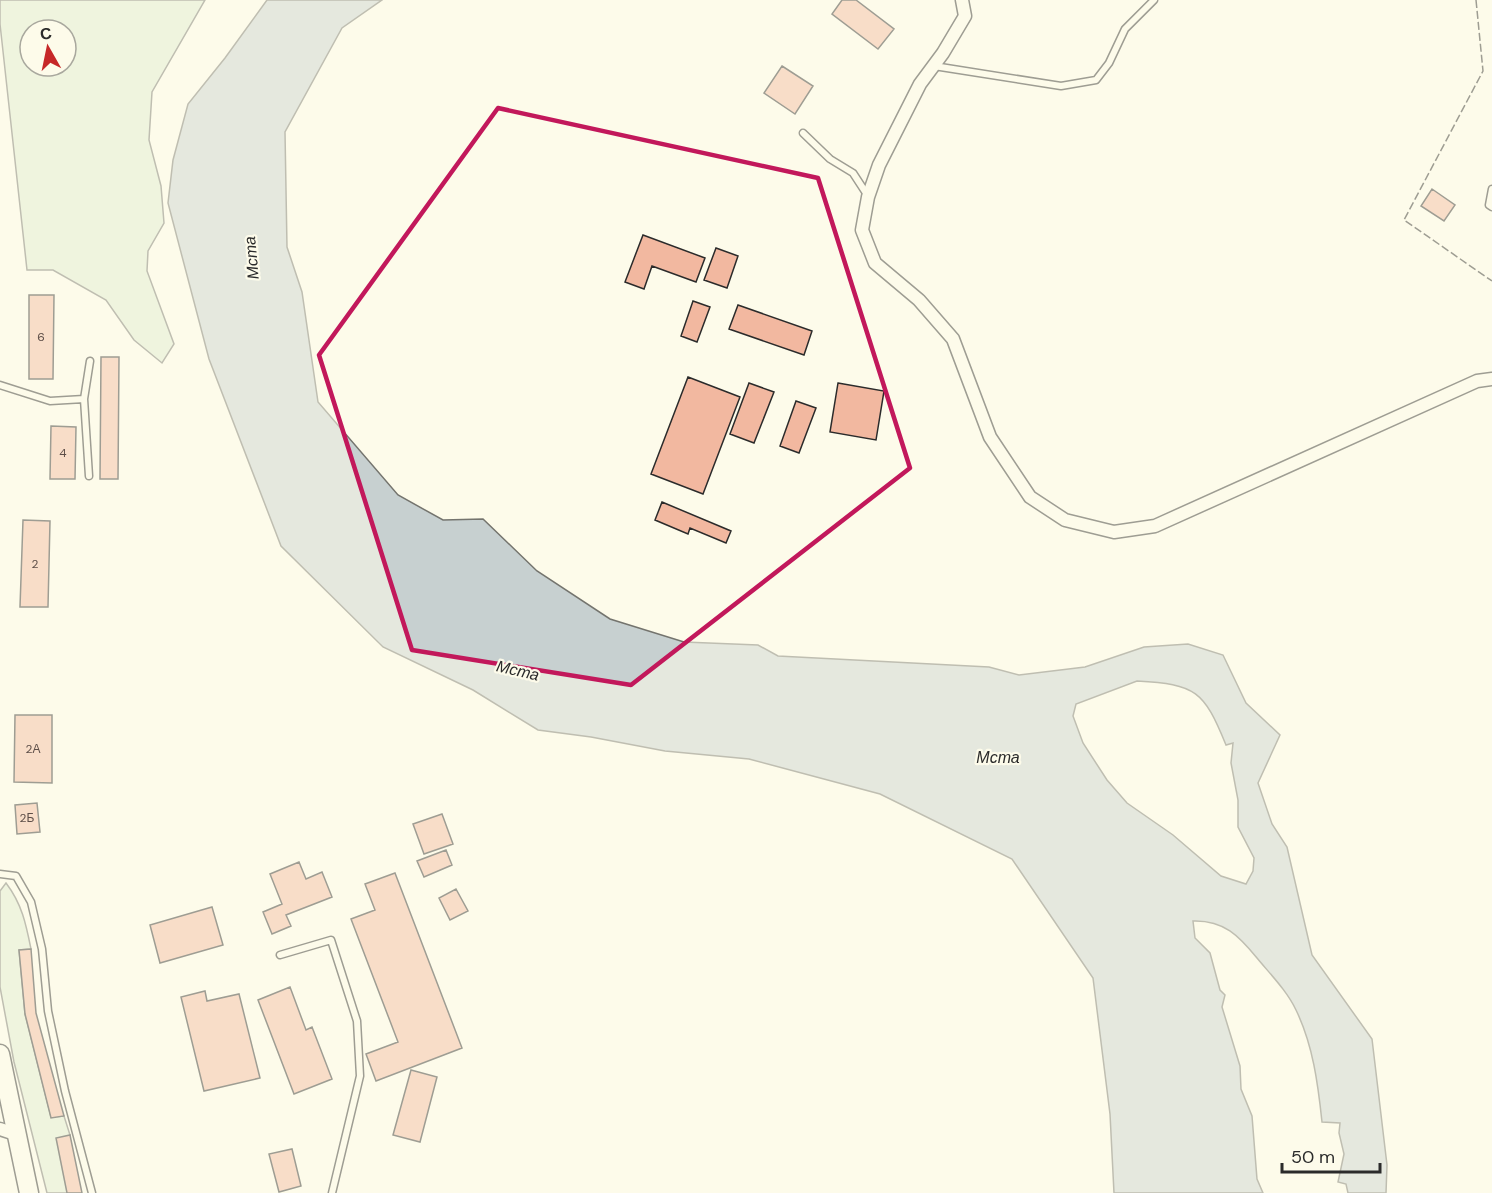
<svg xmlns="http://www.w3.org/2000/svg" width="1492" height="1193" font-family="'DM Sans',sans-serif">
	<rect width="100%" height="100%" fill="#fdfbea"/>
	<!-- green -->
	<path fill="#deebd1" stroke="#74746e" stroke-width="1.5" fill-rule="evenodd" d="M0 0H205L152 92 149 140 161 186 164 223 148 251 147 271 174 344 162 363 134 340 106 300 53 270H27L0 24ZM30 30H66V66H30Z
		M6 883C22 904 26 924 31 949L19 950 25 1014 51 1117 64 1116 70 1135 67 1193H47L14 1062 0 987V891Z"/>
	<!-- water -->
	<path fill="#c7d0d0" stroke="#74746e" stroke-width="1.5" fill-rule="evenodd" d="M267 0H382L342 28 285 132 287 247 302 292 318 402 398 495 443 520 483 519 537 571 610 619 684 642 758 645 778 656 989 667 1019 675 1085 667 1144 647 1188 644 1223 655 1246 703 1280 735 1258 783 1272 824 1287 847 1312 955 1372 1039 1387 1165 1386 1193H1348L1346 1184 1338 1182 1344 1154 1339 1133 1340 1123 1322 1122C1318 1084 1313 1045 1296 1010 1287 991 1271 975 1257 958 1239 936 1224 920 1193 921L1195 938 1210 953 1220 990 1225 995 1222 1007 1240 1066 1241 1089 1252 1116 1257 1179 1263 1193H1114L1110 1114 1093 978 1012 859 880 794 749 759 665 751 591 737 538 730 473 690 383 647 281 546 209 359 168 203 173 160 188 104 225 58ZM1137 681C1196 684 1204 691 1226 745L1233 743 1231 763 1238 800V827L1254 858 1253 871 1246 884 1221 876 1173 835 1127 803 1107 780 1083 743 1073 716 1076 704Z"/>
	<!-- building -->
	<path fill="#f2b8a0" stroke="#2b2b2b" stroke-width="1.5" d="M842 0H856L894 29 878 49 832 14Z
		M782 66 813 86 795 114 764 93Z
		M1432 189 1455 205 1444 221 1421 206Z
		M643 235 705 258 696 282 652 266 644 289 625 282Z
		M716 248 738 256 727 288 704 280Z
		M29 295H54L53 379H29Z
		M693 301 710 307 697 342 681 336Z
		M738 305 812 331 804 355 729 329Z
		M101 357H119L118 479H100Z
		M688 377 740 397 703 494 651 474Z
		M749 383 774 392 754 443 730 434Z
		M838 383 884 391 876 440 830 432Z
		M796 401 816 408 799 453 780 446Z
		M51 426 76 427 75 479H50Z
		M662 502 731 531 726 543 690 528 688 534 655 520Z
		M23 520 50 521 48 607H20Z
		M15 715H52V783L14 782Z
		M37 803 40 832 17 834 15 805Z
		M442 814 453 844 424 854 413 824Z
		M446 850 452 865 424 877 417 861Z
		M299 862 306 879 322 872 332 897 286 915 291 926 272 934 263 912 282 904 270 874Z
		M395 873 462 1048 376 1081 366 1054 398 1042 351 919 375 910 365 884Z
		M456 889 468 911 450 920 439 898Z
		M212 907 223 945 160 963 150 925Z
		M31 949 36 1013 64 1116 51 1118 25 1014 19 950Z
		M290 987 306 1030 312 1027 332 1079 294 1094 258 1000Z
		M205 991 207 1001 239 994 260 1078 204 1091 181 997Z
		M411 1070 437 1077 420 1142 393 1135Z
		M70 1135 82 1193H67L56 1138Z
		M292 1149 301 1186 279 1192 269 1154Z"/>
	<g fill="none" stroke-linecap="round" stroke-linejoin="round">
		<!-- service casing -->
		<g stroke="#2b2b2b" stroke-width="9">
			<path id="service" d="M934 66 1061 86 1096 80 1109 63 1125 29 1154 0
				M803 133 830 159 853 173 868 196
				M1492 189 1489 205 1492 207
				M0 385 50 401 84 399 90 361
				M84 399 89 476
				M0 874 16 876 31 902 42 949 48 1011 65 1091 92 1193
				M280 955 331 940 357 1021 360 1076 332 1193"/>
		</g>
		<!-- minor casing -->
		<g stroke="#2b2b2b" stroke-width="15">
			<path id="minor" d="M962 0 965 16 943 53 920 84 879 165 868 197 862 230 875 263 919 300 953 339 990 437 1030 497 1065 520 1114 532 1155 526 1477 381 1492 379
				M0 1129 15 1134"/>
		</g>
		<!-- primary casing -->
		<g stroke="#2b2b2b" stroke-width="21">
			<path id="primary" d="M0 1054 29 1193"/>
		</g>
		<!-- service -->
		<use href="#service" stroke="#fdfbea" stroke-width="6"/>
		<!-- minor -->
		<use href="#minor" stroke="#fdfbea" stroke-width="12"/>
		<!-- primary -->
		<use href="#primary" stroke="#fdfbea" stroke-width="18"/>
		<!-- fence -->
		<path stroke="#2b2b2b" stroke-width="1.5" stroke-dasharray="8 3" stroke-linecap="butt" d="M1476 0 1483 71 1404 220 1492 281"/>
	</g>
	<!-- marked area -->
	<path d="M0 0H1492V1193H0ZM498 108 818 178 910 468 631 685 412 650 319 355Z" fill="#fdfbea" fill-opacity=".55" fill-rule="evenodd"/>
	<path fill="none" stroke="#c2185b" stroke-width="4.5" stroke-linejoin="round" d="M498 108 818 178 910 468 631 685 412 650 319 355Z"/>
	<g text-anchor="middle" stroke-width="4.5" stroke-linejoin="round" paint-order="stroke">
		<!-- number labels -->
		<g font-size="12" fill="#5d4e48">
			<text x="41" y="341">6</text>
			<text x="63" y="457">4</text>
			<text x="35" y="568">2</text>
			<text x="33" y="753">2А</text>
			<text x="27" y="822">2Б</text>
		</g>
		<!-- water labels -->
		<g font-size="16" font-style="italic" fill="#2b2b2b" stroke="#fdfbea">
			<text transform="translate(251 258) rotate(-95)" y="6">Мста</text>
			<text transform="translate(518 670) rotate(13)" y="6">Мста</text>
			<text x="998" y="763">Мста</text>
		</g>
	</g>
	<!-- north arrow -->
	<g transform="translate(48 48) rotate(351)"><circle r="28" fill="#fdfbea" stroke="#a9a89e" stroke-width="1.5"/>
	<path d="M0-4.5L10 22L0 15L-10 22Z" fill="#c62828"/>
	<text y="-9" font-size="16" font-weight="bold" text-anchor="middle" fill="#2b2b2b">С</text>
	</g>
	<!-- scale -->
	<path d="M1282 1163v9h98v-9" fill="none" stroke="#2b2b2b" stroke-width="3"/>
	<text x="1291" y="1163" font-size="18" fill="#2b2b2b" stroke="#fdfbea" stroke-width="4.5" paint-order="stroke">50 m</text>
</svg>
